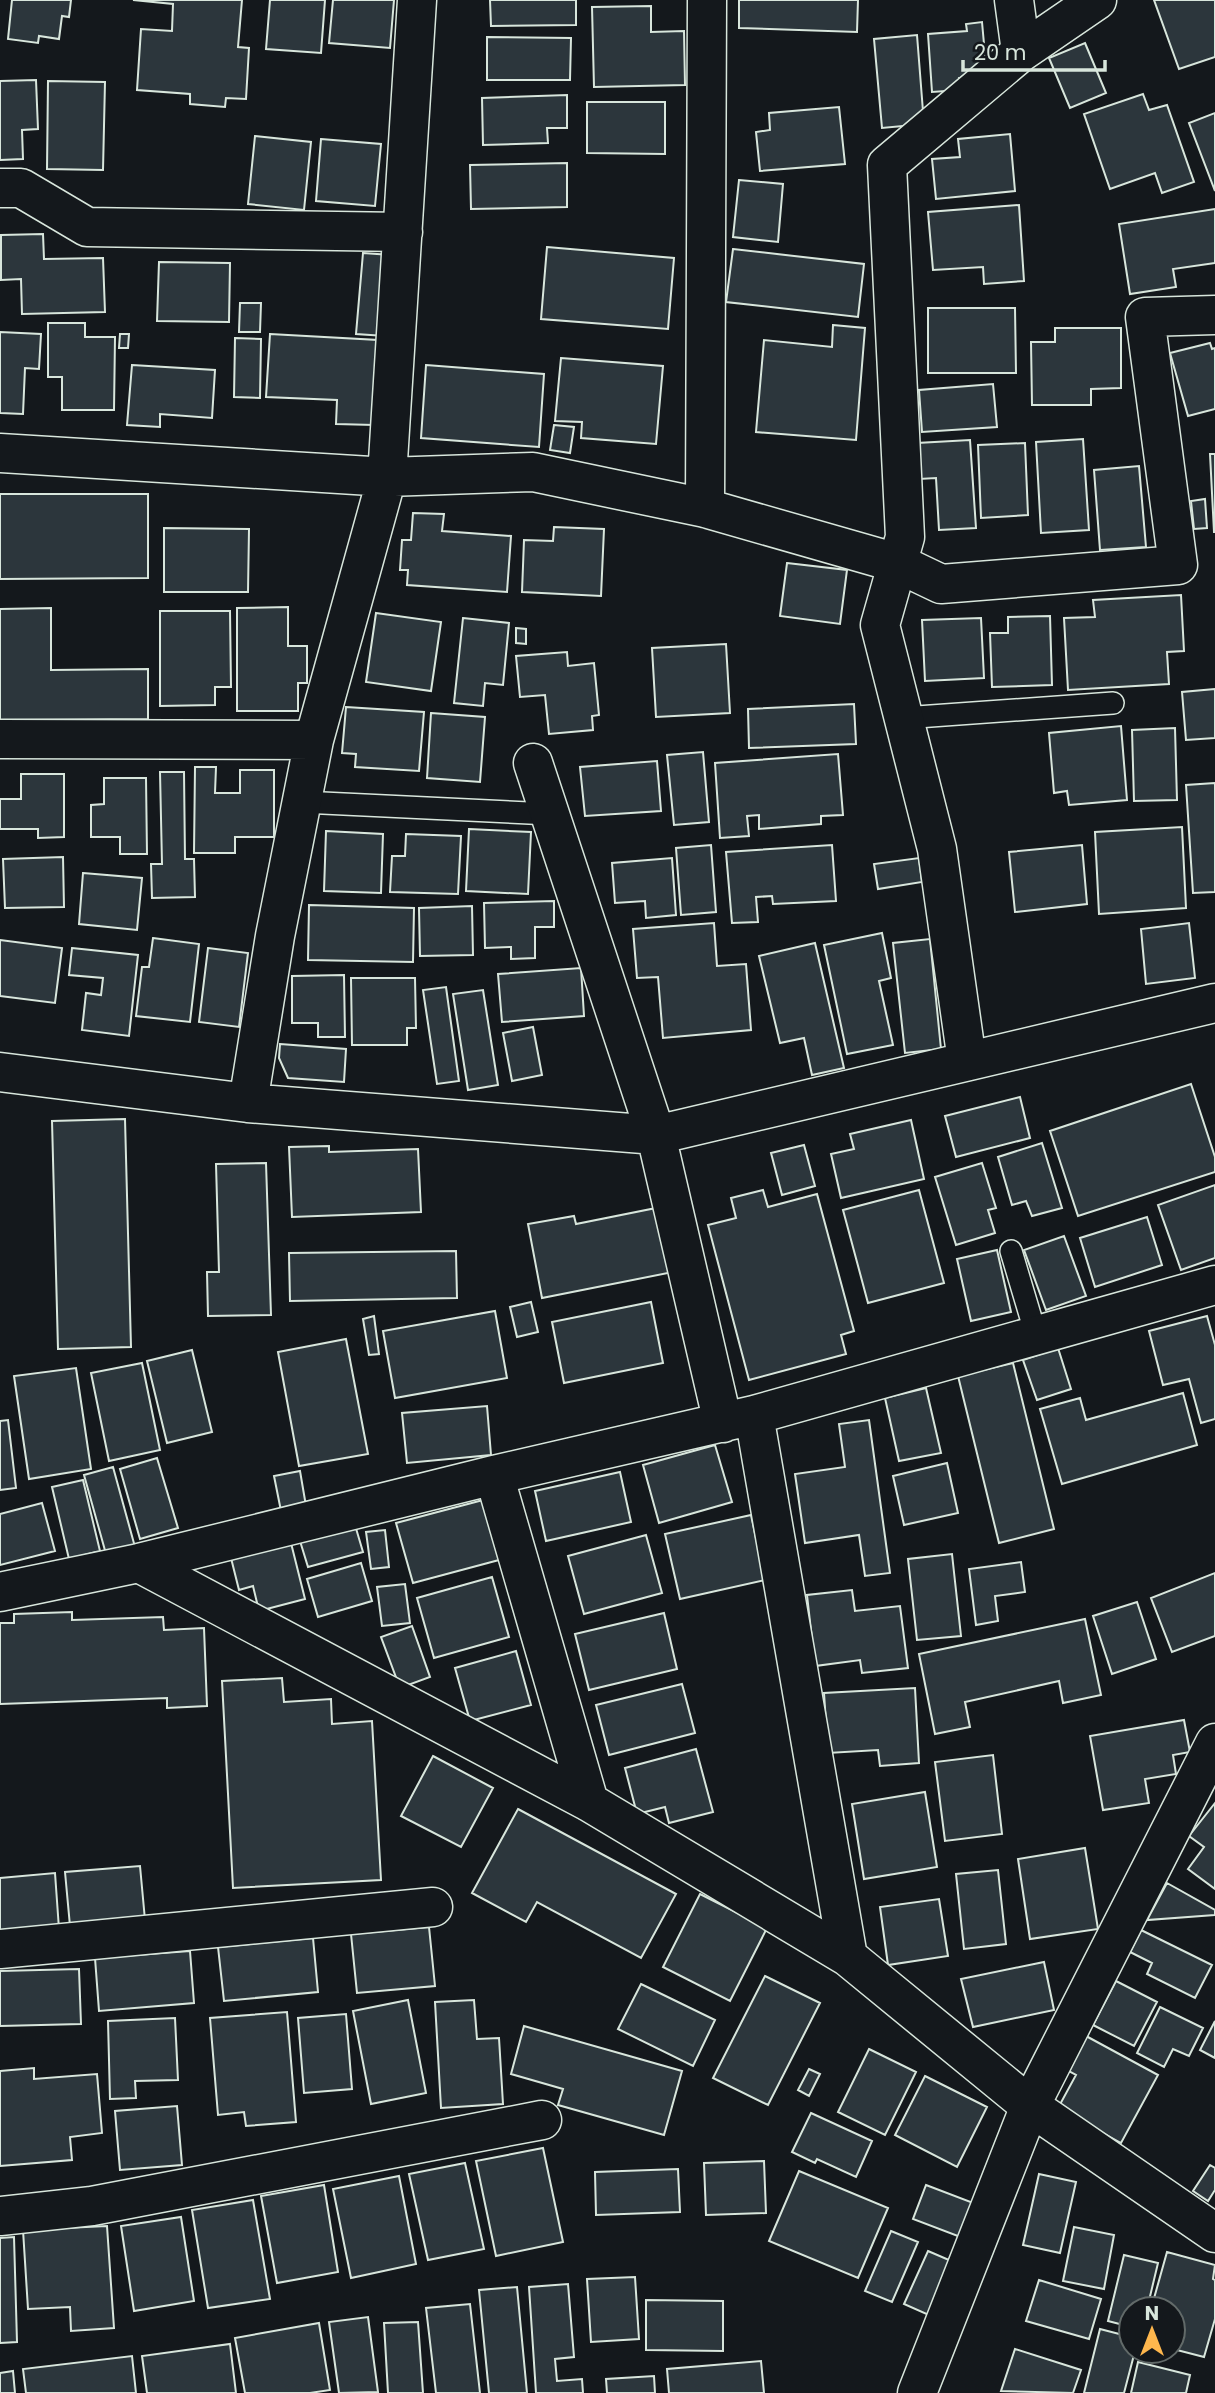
<svg xmlns="http://www.w3.org/2000/svg" width="1215" height="2393" font-family="Poppins,sans-serif">
	<rect width="100%" height="100%" fill="#14181c"/>
	<!-- building -->
	<path fill="#2c363c" stroke="#d8e6dc" stroke-width="2" d="M12 0H71L69 17 62 16 59 39 39 36 38 43 8 39Z
		M133 0H242L238 47 249 48 246 99 226 98 225 107 190 104V94L137 90 141 29 172 31 173 4Z
		M270 0H325L321 53 266 49Z
		M333 0H394L390 48 329 43Z
		M490 0H576V25L491 26Z
		M739 0H858L857 32 739 28Z
		M1154 0H1215V57L1179 69Z
		M651 6V32L684 31 685 85 594 87 592 7Z
		M982 22 986 66 973 76 959 78 960 90 932 92 928 34 967 31 966 24Z
		M917 35 924 124 882 128 874 39Z
		M487 37 571 38 570 80H487Z
		M1085 43 1106 93 1070 108 1049 58Z
		M36 80 38 129 22 130 23 159 0 160V81Z
		M48 81 105 82 103 170 47 169Z
		M1143 94 1149 110 1167 105 1194 182 1162 193 1155 173 1110 189 1084 114Z
		M567 95V128H547L548 143 483 145 482 98Z
		M587 102H665V154L587 153Z
		M839 107 845 164 760 171 756 132 770 130 769 113Z
		M1215 113V191L1189 123Z
		M1010 134 1015 191 936 199 932 159 960 157 958 139Z
		M255 136 311 142 304 210 248 204Z
		M321 139 381 144 375 206 316 201Z
		M567 163V207L471 209 470 165Z
		M739 180 783 184 778 242 733 237Z
		M1019 205 1024 281 984 284 983 267 933 270 928 212Z
		M1215 209V263L1173 269 1176 287 1130 294 1119 224Z
		M43 234 44 259 103 258 105 312 22 314 21 279 1 280V235Z
		M547 247 674 258 668 329 541 319Z
		M733 249 864 264 858 317 726 302Z
		M363 253 391 255 385 336 356 334Z
		M159 262 230 263 229 322 157 321Z
		M240 303H261L260 332H239Z
		M928 308H1015L1016 373H928Z
		M48 323H85V337H115L114 410H62V377H48Z
		M833 325 865 328 856 440 756 432 764 340 832 347Z
		M1055 328H1121V388L1091 389V405H1032L1031 342H1055Z
		M0 332 41 334 39 369 25 368 23 414 0 413Z
		M120 334H129L128 348H119Z
		M270 334 378 340 374 425 336 424 337 400 266 397Z
		M235 338 261 339 260 398 234 397Z
		M1210 343 1212 349 1215 348V409L1188 416 1170 353Z
		M561 358 663 366 656 444 581 438 582 422 555 421Z
		M132 365 215 370 212 418 160 414V427L127 425Z
		M426 365 544 374 539 447 421 438Z
		M993 384 997 427 922 432 919 390Z
		M554 425 574 427 570 453 550 450Z
		M1083 439 1089 530 1041 533 1036 442Z
		M970 440 976 528 939 530 936 478 919 479 917 443Z
		M1025 443 1028 515 981 518 978 445Z
		M1210 454H1215V532H1214Z
		M1139 466 1146 547 1100 550 1094 470Z
		M0 494H148V578L0 579Z
		M1205 499 1207 528 1194 529 1191 501Z
		M413 513 444 514 442 531 511 536 507 592 407 585 408 570H400L402 540H411Z
		M554 527 604 529 601 596 522 592 524 540 553 541Z
		M164 528 249 529 248 592H164Z
		M787 563 847 570 840 624 780 616Z
		M1181 595 1184 651 1167 652 1169 684 1068 690 1064 618 1095 617 1093 600Z
		M288 607V646H307V683H298V711H237V608Z
		M51 608V670L148 669V719L0 720V609Z
		M160 611H230L231 687H215V705L160 706Z
		M376 613 441 622 431 691 366 682Z
		M1050 616 1052 685 992 687 990 633H1008V617Z
		M463 618 509 623 503 685 485 683 483 706 454 703Z
		M981 618 984 678 925 681 922 620Z
		M516 628 526 629V644L516 643Z
		M726 644 730 713 656 717 652 648Z
		M567 652 568 666 594 663 599 715 592 716 593 730 549 734 545 695 520 697 516 656Z
		M1215 689V738L1186 740 1182 692Z
		M854 704 856 744 749 748 748 709Z
		M346 707 424 712 419 771 355 767 356 754 342 753Z
		M431 713 485 717 480 782 427 778Z
		M1121 726 1127 800 1069 805 1067 791 1054 793 1049 733Z
		M1175 728 1177 800 1134 801 1132 730Z
		M703 752 709 822 674 825 667 755Z
		M838 754 843 815 821 816V824L759 829V815L747 816 749 836 720 838 715 763Z
		M657 761 661 811 585 816 580 767Z
		M195 767H216L215 793H240V770H274V837H235V853H194Z
		M160 772H184L185 859H194L195 897 152 898 151 864H162Z
		M21 774H64V837L38 838V829H0V799H21Z
		M104 778H146L147 854H120V837H91V805L104 804Z
		M1215 783V892L1193 893 1186 785Z
		M1182 827 1186 908 1099 914 1095 832Z
		M469 829 531 832 528 894 466 891Z
		M326 831 383 834 381 893 324 891Z
		M406 834 461 836 458 894 390 892 392 856H405Z
		M711 845 716 912 681 915 676 848Z
		M832 845 836 901 773 904 772 896 756 897 758 922 732 923 726 852Z
		M1082 845 1087 904 1015 912 1009 852Z
		M63 857 64 907 5 908 3 859Z
		M672 858 676 915 646 918 645 901 615 903 612 863Z
		M919 858 922 882 878 889 874 864Z
		M83 873 142 878 137 930 79 924Z
		M554 901V927H535V958L511 959V947L485 948 484 903Z
		M309 905 414 908 413 962 308 960Z
		M472 906 473 955 420 956 419 908Z
		M714 923 717 966 746 964 751 1030 663 1038 658 977 637 978 633 929Z
		M1189 923 1195 978 1146 984 1141 929Z
		M882 933 891 978 879 981 893 1045 847 1054 824 945Z
		M153 938 199 944 190 1022 136 1016 142 967H149Z
		M930 939 941 1049 905 1053 893 943Z
		M0 940 62 948 55 1003 0 996Z
		M815 943 844 1068 812 1075 804 1038 780 1043 759 956Z
		M72 948 138 955 129 1036 82 1030 86 993 101 995 103 978 69 975Z
		M208 948 248 953 239 1027 199 1022Z
		M581 968 584 1016 502 1022 498 974Z
		M344 975 345 1037H318V1023H292V976Z
		M351 978H415L416 1028H407V1045H352Z
		M446 987 459 1081 437 1084 423 990Z
		M483 990 498 1085 468 1090 453 994Z
		M533 1027 542 1075 512 1081 503 1033Z
		M280 1044 346 1049 344 1082 288 1078 279 1058Z
		M1191 1084 1215 1157V1172L1078 1216 1050 1131Z
		M1020 1097 1030 1138 956 1157 945 1116Z
		M125 1119 131 1347 58 1349 52 1121Z
		M911 1120 924 1179 841 1198 831 1154 854 1149 850 1134Z
		M1042 1143 1062 1208 1032 1216 1026 1201 1012 1205 998 1157Z
		M804 1145 815 1186 782 1195 771 1153Z
		M329 1146V1152L418 1149 421 1212 292 1217 289 1147Z
		M266 1163 271 1315 208 1316 207 1272H219L216 1164Z
		M982 1163 996 1208 988 1210 995 1233 956 1245 935 1177Z
		M1215 1185V1258L1181 1270 1158 1205Z
		M763 1190 768 1207 817 1194 854 1331 841 1335 846 1354 749 1380 708 1225 736 1218 731 1198Z
		M919 1190 944 1283 868 1303 843 1210Z
		M661 1207 673 1272 542 1298 528 1224 574 1216 576 1224Z
		M1147 1217 1162 1265 1095 1287 1080 1238Z
		M1064 1236 1086 1296 1046 1310 1024 1250Z
		M997 1250 1011 1312 971 1321 957 1259Z
		M456 1251 457 1298 290 1301 289 1253Z
		M531 1302 538 1332 517 1337 510 1307Z
		M651 1302 663 1363 564 1383 552 1322Z
		M495 1311 507 1378 395 1398 383 1331Z
		M374 1316 379 1354 369 1355 363 1319Z
		M1207 1316 1215 1345V1419L1201 1423 1189 1379 1163 1385 1149 1331Z
		M346 1339 368 1454 299 1466 278 1352Z
		M1058 1348 1071 1389 1037 1400 1023 1360Z
		M192 1350 212 1432 167 1443 147 1361Z
		M142 1363 160 1450 109 1461 91 1373Z
		M1013 1363 1054 1529 999 1543 958 1376Z
		M76 1368 91 1469 29 1479 14 1376Z
		M926 1388 941 1453 899 1461 885 1398Z
		M1183 1393 1197 1445 1062 1484 1040 1409 1080 1398 1086 1420Z
		M487 1406 491 1455 407 1463 402 1413Z
		M8 1420 16 1488 0 1490V1421Z
		M869 1420 890 1573 865 1576 859 1535 805 1543 795 1474 845 1467 839 1424Z
		M715 1445 732 1502 659 1523 643 1465Z
		M157 1458 178 1528 140 1539 120 1469Z
		M947 1463 958 1513 904 1525 893 1476Z
		M113 1467 135 1547 106 1554 84 1475Z
		M300 1471 306 1506 281 1511 274 1476Z
		M620 1472 631 1522 546 1541 535 1491Z
		M83 1480 100 1551 69 1559 52 1487Z
		M483 1500 499 1560 413 1583 396 1523Z
		M42 1503 55 1551 0 1565V1514Z
		M751 1515 765 1580 680 1599 665 1534Z
		M355 1525 363 1552 308 1567 300 1541Z
		M385 1530 389 1567 371 1569 366 1532Z
		M646 1535 662 1593 584 1614 568 1556Z
		M291 1543 305 1599 259 1611 253 1586 239 1590 231 1558Z
		M952 1554 961 1636 917 1640 908 1559Z
		M1021 1562 1025 1592 995 1596 998 1621 976 1625 969 1569Z
		M361 1563 372 1601 318 1617 307 1579Z
		M1215 1573V1636L1172 1652 1151 1598Z
		M492 1577 509 1637 434 1658 417 1598Z
		M405 1584 410 1623 382 1626 377 1587Z
		M852 1590 855 1611 900 1606 908 1668 862 1673 860 1660 815 1666 807 1595Z
		M1137 1602 1156 1659 1112 1674 1093 1616Z
		M72 1612V1620L163 1617 164 1630 204 1628 207 1706 167 1708V1698L0 1704V1623H14V1614Z
		M664 1613 677 1669 589 1690 575 1634Z
		M1085 1619 1101 1695 1063 1703 1059 1681 965 1702 970 1727 935 1734 919 1654Z
		M412 1626 430 1677 400 1688 381 1637Z
		M516 1651 531 1705 470 1721 455 1668Z
		M282 1678 284 1702 331 1699 332 1724 372 1721 381 1880 233 1888 222 1681Z
		M682 1684 695 1733 609 1755 596 1705Z
		M915 1688 919 1763 880 1766 878 1750 828 1753 824 1693Z
		M1184 1720 1190 1752 1173 1755 1176 1774 1145 1779 1149 1803 1103 1810 1090 1736Z
		M696 1749 713 1812 669 1823 665 1807 637 1814 625 1768Z
		M993 1755 1002 1834 945 1841 935 1762Z
		M433 1756 493 1788 461 1847 401 1816Z
		M925 1792 937 1867 864 1879 852 1804Z
		M1215 1803V1889L1188 1869 1204 1847 1189 1836Z
		M518 1809 676 1894 641 1958 537 1902 526 1922 472 1893Z
		M1085 1848 1098 1929 1030 1939 1018 1859Z
		M140 1866 145 1920 70 1926 65 1872Z
		M998 1870 1006 1944 964 1949 956 1874Z
		M55 1873 59 1929 0 1933V1878Z
		M1167 1883 1215 1910V1915L1147 1920Z
		M700 1894 767 1928 730 2001 663 1967Z
		M939 1899 948 1956 888 1965 880 1907Z
		M429 1927 435 1986 357 1993 351 1934Z
		M1141 1930 1212 1965 1195 1998 1147 1974 1152 1963 1130 1952Z
		M313 1938 318 1992 224 2001 218 1947Z
		M190 1951 194 2003 99 2011 95 1958Z
		M1044 1962 1054 2010 973 2027 961 1979Z
		M79 1969 81 2024 0 2026V1971Z
		M765 1976 820 2003 768 2105 713 2078Z
		M1116 1981 1157 2002 1134 2046 1093 2025Z
		M641 1984 715 2020 693 2066 618 2029Z
		M408 2000 426 2093 371 2104 353 2011Z
		M474 2000 477 2039 499 2038 503 2104 441 2108 435 2002Z
		M1160 2007 1203 2028 1189 2056 1173 2049 1164 2067 1137 2053Z
		M287 2012 296 2122 246 2126 244 2112 218 2115 210 2018Z
		M346 2014 352 2089 304 2093 298 2018Z
		M175 2018 178 2080 135 2081 136 2098 110 2099 108 2021Z
		M1215 2021V2058L1200 2050Z
		M524 2026 682 2071 664 2135 558 2105 563 2089 511 2074Z
		M1086 2036 1158 2075 1121 2143 1058 2108 1076 2075 1067 2070Z
		M869 2049 916 2072 885 2135 838 2112Z
		M34 2068V2079L97 2074 102 2133 70 2137 72 2160 0 2166V2071Z
		M809 2069 820 2074 809 2096 798 2090Z
		M925 2076 987 2107 957 2167 895 2135Z
		M177 2106 182 2165 120 2170 115 2111Z
		M811 2113 872 2141 856 2177 817 2159 815 2163 792 2152Z
		M543 2148 563 2242 496 2256 476 2161Z
		M764 2161 766 2213 706 2215 704 2163Z
		M465 2163 484 2249 428 2260 409 2174Z
		M1210 2165 1215 2168V2190L1208 2201 1193 2191Z
		M678 2169 680 2212 596 2215 595 2172Z
		M799 2171 888 2208 858 2278 769 2241Z
		M1039 2174 1076 2182 1060 2253 1023 2245Z
		M399 2176 416 2264 351 2278 333 2189Z
		M324 2185 338 2272 277 2283 261 2196Z
		M926 2185 976 2204 963 2238 913 2219Z
		M253 2200 270 2299 208 2308 192 2210Z
		M181 2217 194 2301 134 2311 121 2226Z
		M107 2226 114 2328 71 2331 70 2307 28 2309 23 2230Z
		M1074 2227 1114 2235 1104 2289 1063 2281Z
		M891 2231 918 2242 892 2302 865 2291Z
		M14 2237 17 2342 0 2343V2238Z
		M928 2251 956 2263 931 2316 904 2304Z
		M1167 2252 1215 2265 1213 2279 1215 2280V2319L1204 2357 1173 2349V2309H1151Z
		M1124 2255 1158 2263 1147 2309H1131V2327L1108 2321Z
		M635 2277 639 2339 591 2342 587 2279Z
		M1039 2280 1101 2299 1089 2339 1026 2321Z
		M568 2284 574 2357 555 2359 557 2381 582 2379 583 2393H536L529 2287Z
		M517 2287 527 2393H489L479 2290Z
		M646 2300 723 2301V2351L646 2350Z
		M470 2304 480 2393H436L426 2308Z
		M368 2317 378 2392 339 2393 329 2322Z
		M418 2322 423 2393H388L384 2323Z
		M319 2323 330 2390 310 2393H245L235 2338Z
		M1100 2329 1131 2337V2351H1135L1124 2393H1084Z
		M230 2344 236 2393H147L142 2356Z
		M1015 2349 1081 2370 1073 2393 1001 2391Z
		M132 2356 136 2393H26L23 2369Z
		M761 2361 764 2393H669L667 2369Z
		M1138 2362 1190 2375 1186 2393H1131Z
		M13 2371 15 2393H0V2373Z
		M654 2376 655 2393H607L606 2379Z"/>
	<g fill="none" stroke-linecap="round" stroke-linejoin="round">
		<!-- lane casing -->
		<g stroke="#d8e6dc" stroke-width="24">
			<path id="lane" d="M903 718 1113 703
				M302 802 550 814
				M1011 1251 1036 1335"/>
		</g>
		<!-- street casing -->
		<g stroke="#d8e6dc" stroke-width="41">
			<path id="street" d="M1014 0 1021 52
				M0 188H21L87 227 403 232
				M0 453 387 477 533 472 705 508 897 563 941 584 1178 565 1145 317 1215 315
				M705 508 707 0
				M0 739 314 740
				M533 763 656 1135 723 1423
				M967 1061 937 849 880 625 905 537 887 165 1021 52 1097 0
				M0 1072 248 1103 656 1135 1215 1003
				M248 1103 275 936 314 740 387 477 417 0
				M754 1415 848 1957
				M494 1475 589 1802
				M139 1563 589 1802 848 1957 1030 2106 1215 2233
				M0 1592 139 1563 494 1475 754 1415 1215 1285
				M0 1949 433 1907
				M0 2216 92 2206 542 2120
				M917 2393 1030 2106 1215 1743"/>
		</g>
		<!-- lane -->
		<use href="#lane" stroke="#14181c" stroke-width="21"/>
		<!-- street -->
		<use href="#street" stroke="#14181c" stroke-width="38"/>
	</g>
	<!-- north arrow -->
	<g transform="translate(1152 2330)"><circle r="33" fill="#14181c" stroke="#626a69" stroke-width="2"/>
	<path d="M0-5L12 26L0 18L-12 26Z" fill="#ffb74d"/>
	<text y="-10" font-size="19" font-weight="bold" text-anchor="middle" fill="#d8e6dc">N</text>
	</g>
	<!-- scale -->
	<path d="M963 60v10h142v-10" fill="none" stroke="#d8e6dc" stroke-width="3.5"/>
	<text x="974" y="60" font-size="21" fill="#d8e6dc" stroke="#14181c" stroke-width="5" paint-order="stroke">20 m</text>
</svg>
